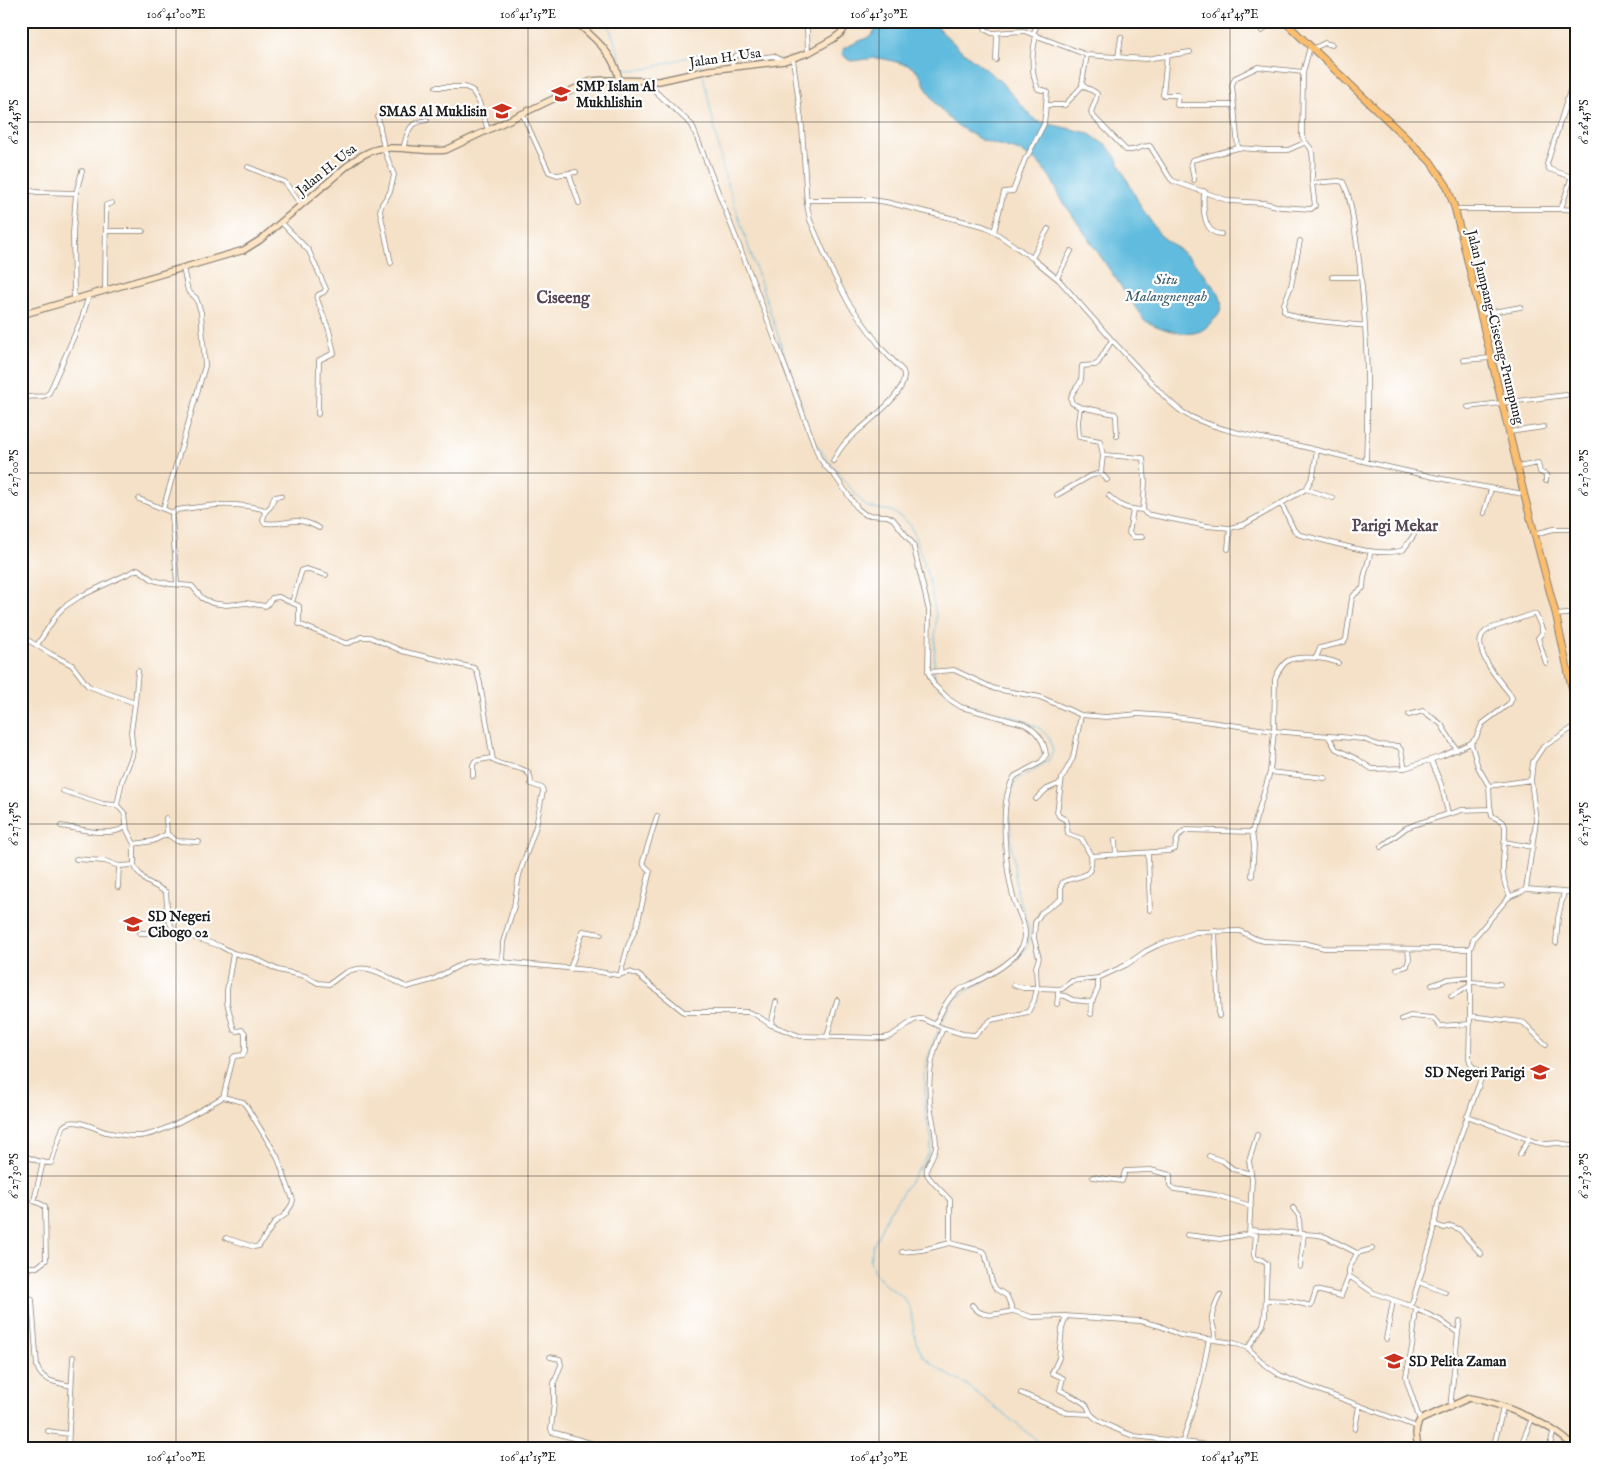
<svg xmlns="http://www.w3.org/2000/svg" width="1598" height="1470" font-family="'IM FELL English',serif">
	<rect width="100%" height="100%" fill="#fff"/>
	<filter id="ink" filterUnits="userSpaceOnUse"><feTurbulence type="fractalNoise" baseFrequency=".02" numOctaves="2"/><feDisplacementMap in="SourceGraphic" scale="10" xChannelSelector="R" yChannelSelector="G"/><feConvolveMatrix kernelMatrix="1 2 1 2 8 2 1 2 1" color-interpolation-filters="sRGB"/></filter>
	<filter id="wash" filterUnits="userSpaceOnUse"><feTurbulence type="fractalNoise" baseFrequency=".0096" numOctaves="4" result="noise"/><feDisplacementMap in="SourceGraphic" scale="20" xChannelSelector="R" yChannelSelector="G"/><feGaussianBlur stdDeviation="1.12" result="paint"/><feColorMatrix in="noise" values="0 0 0 0 0 0 0 0 0 0 0 0 0 0 0 0 0 1.4 0 .05"/><feComposite in="paint" operator="in"/></filter>
	<g filter="url(#wash)">
		<rect width="100%" height="100%" fill="#f5e1c8"/>
		<!-- water -->
		<path fill="#60bbde" stroke="#3e6c7d" d="M881 21H932L939 29 961 50 999 80 1036 121 1088 133 1108 147 1115 156 1141 207 1160 235 1191 259 1218 292C1223 302 1223 310 1216 318 1212 321 1208 326 1204 329 1189 340 1158 328 1144 320L1062 200 1050 177 1038 162 1032 158 1017 150 981 140 952 122 937 105 928 91 920 75 915 69 908 65 885 59 875 58 851 61 847 59 842 53 844 48 871 36Z"/>
		<g fill="none" stroke-linecap="round" stroke-linejoin="round">
			<!-- stream -->
			<path stroke="#60bbde" stroke-width="1" d="M607 21 625 70 647 69 697 54 702 70
				M703 74 724 173 802 407
				M816 444 852 490 867 507 892 511 911 525 928 576 936 615 934 669 935 679 940 687 958 701 982 709 1024 720 1041 729 1050 739 1053 751 1048 761 1022 777 1015 783 1010 794 1008 810 1017 892 1029 927 1030 938 1026 950 1012 965 962 994 953 1000 940 1025
				M939 1029 928 1057 925 1069V1112L932 1140 929 1153 888 1214 873 1246 870 1260 874 1272 885 1285 902 1296 910 1307 916 1342 923 1356 943 1372 967 1385 1048 1449"/>
		</g>
	</g>
	<g filter="url(#ink)">
		<g fill="none" stroke-linecap="round" stroke-linejoin="round">
			<!-- street casing -->
			<g stroke="#887e72" stroke-width="5.5">
				<path id="street" d="M805 21 807 29 808 53
					M982 21 986 30 992 33 1024 31 1087 55 1146 59 1190 52
					M1262 31 1272 21
					M1033 34 1039 21
					M1036 35C1032 54 1030 71 1038 89L1047 91 1046 105
					M1310 47 1303 72 1302 136C1304 142 1308 144 1311 149 1315 159 1311 173 1312 183L1339 181 1343 182C1351 196 1353 221 1356 238 1367 312 1369 387 1366 462
					M1312 49 1325 43 1332 45
					M1087 55 1082 84C1085 89 1093 89 1097 94L1096 99 1091 112 1092 115 1126 150C1135 152 1141 145 1150 146L1170 178 1173 181 1229 201 1264 203 1281 207 1311 209 1315 206 1312 183
					M1167 55 1163 95H1178L1177 105H1234
					M1118 57 1121 37
					M793 59 802 127 807 205 810 220 832 271 848 302 882 349 903 371C912 393 859 427 846 442 841 447 837 454 833 461
					M996 60 997 33
					M732 68 733 58 737 55 755 58 774 56 783 61
					M1577 68 1547 164 1549 169 1577 179
					M649 81 656 92 692 125 756 289 819 457 825 466 835 476 858 509 866 515 887 516 893 519 913 544 929 611 928 672 934 685 950 700 961 707 1024 724C1036 730 1045 741 1046 755L1041 762 1015 776C997 800 1006 872 1014 900 1018 912 1026 924 1025 936 1024 957 990 975 973 983 967 986 961 988 956 992 946 999 941 1014 935 1024
					M436 87H465L472 90 479 102 488 130
					M1566 100 1577 104
					M522 113 549 172 557 175 576 172
					M378 117 384 149 394 175 390 192 382 204 380 211 391 263
					M1238 148 1232 85 1235 78 1258 67 1303 72
					M403 149C408 132 407 123 427 120
					M248 167 285 182 301 205
					M569 174 579 203
					M1194 180 1191 163 1192 160 1238 148 1268 150H1288L1304 143
					M21 189 37 192 76 193
					M1204 191C1203 206 1202 233 1221 234
					M807 200H872L886 202 983 226 990 229 1032 258 1059 280 1112 340 1163 395C1171 403 1179 411 1189 416 1222 432 1264 438 1300 446 1374 464 1449 482 1524 494
					M1455 209H1561L1577 160
					M1561 209 1577 210
					M281 222 309 251 326 289 324 292 318 295 317 299 329 330 334 353 319 360 318 414
					M106 231H143
					M994 232 1004 192 1013 191 1025 159 1028 155 1044 124 1046 105H1065L1082 86
					M1300 241 1291 286 1284 304V311C1296 322 1347 323 1365 326
					M1032 258 1048 229
					M1332 277H1361
					M1057 278 1071 251
					M105 290 106 208V205L112 203
					M74 300 73 233 76 193 82 171
					M1481 314 1521 307
					M1112 340 1098 363 1095 365 1082 366C1081 370 1082 376 1081 380 1078 389 1068 393 1072 403L1080 407 1115 414 1116 416 1117 436
					M1464 360 1491 358
					M1080 407 1078 422 1079 437 1100 441 1103 455
					M1468 407 1566 395
					M21 410 24 398C33 394 41 400 49 393L82 318 89 295
					M1509 432 1544 427
					M1518 467 1538 463 1540 472 1546 475V481
					M1107 480 1101 473 1103 455 1143 458 1145 482 1143 510 1146 514 1207 526 1230 528 1245 524 1306 489 1313 476 1317 450
					M1306 489 1333 498
					M1057 495 1090 476 1101 473
					M1109 496C1122 508 1127 509 1143 510
					M139 499 173 513
					M1281 503 1294 530 1300 535C1329 540 1375 559 1403 550L1414 535
					M163 509 205 366 201 312 196 298 188 291 183 268
					M1133 510 1129 533 1133 537H1142
					M265 512 271 506 274 497 281 496
					M1484 513 1491 489
					M1534 534 1554 529H1577
					M1228 549 1230 528
					M177 584 172 516 176 510C208 506 228 501 262 509L265 512 263 520 264 523C289 526 294 514 319 528
					M292 602 302 570 306 569 326 575
					M1556 615 1577 613
					M21 636 51 654 72 665 88 686 135 703 131 732 133 750 132 756 122 781 117 805 125 814 127 830 134 844V865L138 872 146 881 166 892 168 919 174 931 220 946 233 953 254 958 278 970 305 976 318 983 329 984C335 981 339 976 345 973 368 961 385 976 404 986L407 987 432 980 466 962 480 960 588 970 617 975 630 972 638 975 684 1012H748L756 1015 771 1025 800 1036 884 1038 891 1036 914 1020 919 1019H923L943 1028 963 1034 975 1035 991 1020 1028 1012 1034 1001 1037 988 1062 989 1072 981 1098 978 1126 965 1146 951 1158 945 1196 932 1240 931 1256 939 1264 941 1304 943 1324 948 1470 949
					M37 645 58 613 64 607 79 597 138 569 153 580 170 584 192 586 202 598 212 603 226 605 247 603 265 606 267 605 272 598 279 597 299 606V624L345 643H349L361 637H370L402 651 474 668 477 672 480 683 493 760C502 768 526 765 530 776 531 779 531 781 531 784L542 788 543 791 536 826 519 875 514 906 503 942 502 962
					M1316 658 1320 648 1344 642 1346 639 1352 598 1355 594 1363 588 1364 577 1371 551
					M928 672 954 670 995 689 1040 697 1081 715 1106 717 1138 714 1168 716 1274 731 1363 739 1378 745 1398 746 1401 750 1405 768 1442 756 1471 743 1478 767 1489 786 1531 780
					M135 703 138 671
					M1081 715 1073 758 1062 778 1057 812 1059 816 1066 820 1068 834 1082 839 1091 856
					M1409 715 1423 711 1441 724 1457 750
					M1328 736 1336 749 1357 759 1372 769 1405 768
					M1471 743 1476 738 1482 724 1510 703 1512 698 1510 694C1500 682 1476 654 1481 638 1482 633 1486 631 1489 629L1533 614 1536 615 1542 629V633L1538 638 1546 663
					M1431 760 1441 784 1448 813
					M1270 772 1325 778
					M473 776V765L475 761 491 758
					M1489 786 1490 805 1492 816 1503 822 1505 826C1506 850 1497 874 1510 896
					M63 791 103 804 117 805
					M1036 799 1047 789 1061 783
					M166 818 167 834 177 841 199 842
					M61 826C82 829 107 838 126 827
					M1115 840 1116 855
					M1504 842 1533 847
					M134 844 153 841 167 834
					M1381 847 1406 828 1416 824 1462 810 1490 809
					M1148 853 1150 910
					M76 859 105 861 119 866 134 865
					M1252 876 1254 846 1252 832
					M118 887 119 866
					M1526 889 1577 893
					M1215 931 1219 1016
					M140 933H169L174 931
					M1556 943 1558 918 1564 892
					M570 969 583 931 601 934
					M1397 969 1407 966 1409 959 1408 949
					M620 975 628 946 637 925 649 875 650 871 644 865 643 861 657 816
					M1470 982 1500 984
					M1014 985 1023 988H1037L1036 967 1039 958 1034 938 1035 923 1041 913 1061 899V886L1063 882C1080 874 1094 880 1091 856L1170 851 1175 849C1176 840 1178 834 1186 830L1252 832 1270 772 1274 731 1275 679C1277 673 1283 663 1289 660 1301 655 1326 658 1338 663
					M1432 985 1448 979 1470 977
					M1058 989V995L1065 996 1073 1000 1092 1002
					M1451 996 1470 986
					M1057 1004 1058 995
					M1091 1014 1092 1002 1098 988V978
					M1470 1016 1521 1022 1524 1023 1546 1045
					M1402 1019 1410 1016 1433 1018 1440 1026 1470 1024
					M771 1025 776 1002
					M943 1028C930 1058 927 1079 931 1111 933 1122 936 1134 936 1145 936 1154 924 1167 927 1174 930 1181 945 1194 950 1200V1243L982 1251 985 1253 992 1282 996 1289 1007 1296 1013 1311 1032 1317 1064 1316 1140 1321 1160 1326 1180 1335 1234 1343 1248 1348 1265 1365 1280 1375 1294 1381 1417 1427
					M827 1037 837 1000
					M223 1097 243 1102 247 1107 277 1156 293 1200 292 1204 285 1215 275 1222 259 1246 254 1247 226 1238
					M1467 1116 1536 1142 1546 1144 1558 1143 1577 1146
					M21 1154C31 1159 41 1163 51 1163L63 1127C72 1115 95 1129 106 1132 115 1134 126 1136 136 1136 157 1138 204 1108 223 1097L233 1058 235 1056 243 1055 245 1051V1033L242 1030 237 1031 234 1030 227 1003V990L233 953
					M1520 1154 1529 1139
					M1209 1156 1223 1161 1233 1169 1251 1174
					M1093 1177 1122 1181 1125 1171 1151 1170 1170 1175V1185L1174 1189 1216 1195 1251 1206
					M1293 1208 1299 1216 1300 1233
					M1434 1224 1444 1228 1451 1226 1459 1229 1481 1254
					M1250 1230 1318 1235 1326 1237 1357 1253
					M1187 1235 1220 1239 1249 1234
					M1372 1249 1357 1253 1349 1269V1276L1374 1293 1411 1306
					M902 1252 922 1250 950 1243
					M1300 1267 1304 1234
					M1418 1282 1445 1292
					M21 1287 29 1267H37L46 1260 45 1206 34 1201 43 1162
					M21 1295H27L32 1300 37 1366C41 1382 57 1382 71 1386
					M1267 1300 1291 1301 1311 1306 1316 1290 1341 1296 1349 1276
					M972 1305C983 1320 996 1314 1013 1311
					M1416 1309 1440 1320 1458 1333 1450 1408
					M1066 1316 1062 1329 1059 1358 1052 1373 1063 1378 1060 1390C1068 1394 1077 1398 1085 1404 1089 1407 1088 1410 1091 1414 1098 1423 1123 1432 1134 1436L1242 1449
					M1458 1333 1460 1321
					M1386 1339 1393 1301
					M1214 1340C1217 1331 1212 1328 1212 1319 1211 1315 1217 1299 1220 1295
					M1248 1348 1263 1325 1265 1316 1267 1264 1262 1260 1255 1258 1254 1255 1256 1235 1249 1234 1252 1179 1249 1161 1257 1135
					M550 1357 560 1359 561 1365 554 1383V1403L551 1429 552 1432 601 1446 605 1449
					M1021 1393 1068 1413 1091 1414
					M1420 1420 1407 1382 1406 1376 1412 1347 1416 1309 1411 1306 1433 1236 1438 1203 1453 1164 1458 1143 1481 1079V1073L1471 1065 1469 1058 1470 1016V949L1474 938 1507 899C1512 894 1520 894 1526 889L1536 821 1531 780 1533 762 1543 747 1577 725
					M1355 1429 1359 1406
					M48 1431 69 1434
					M1183 1441 1200 1384 1209 1339
					M68 1449 73 1357
					M1493 1449 1503 1408
					M1519 1449 1532 1419
					M1549 1449 1554 1430"/>
			</g>
			<!-- secondary casing -->
			<g stroke="#887e72" stroke-width="8">
				<path id="secondary" d="M575 21C594 38 615 54 619 80
					M21 315 244 250 260 240 353 161C361 156 368 151 378 149 400 145 423 153 446 150L591 81 605 80 659 81 709 70 784 61 808 53 833 39 841 33 850 21
					M1419 1449C1416 1439 1414 1429 1420 1420L1469 1398C1498 1402 1557 1425 1575 1449"/>
			</g>
			<!-- primary casing -->
			<g stroke="#887e72" stroke-width="8">
				<path id="primary" d="M1284 21 1430 161 1447 186 1455 209 1524 494 1556 615 1569 676 1573 692 1577 699"/>
			</g>
			<!-- street -->
			<use href="#street" stroke="#fff" stroke-width="4"/>
			<!-- secondary -->
			<use href="#secondary" stroke="#fde5c5" stroke-width="5.5"/>
			<!-- primary -->
			<use href="#primary" stroke="#fbbe6e" stroke-width="6"/>
		</g>
	</g>
	<!-- ticks -->
	<path fill="none" stroke="#1c1c1c" stroke-width="1" stroke-opacity="0.45" d="M176 21V1449M528 21V1449M879 21V1449M1230 21V1449M21 122H1577M21 473H1577M21 824H1577M21 1176H1577"/>
	<!-- icons -->
	<defs>
		<g id="school-bare" transform="scale(1.5)"><path d="M0-5L7-2L0 1L-7-2ZM-4 1L0 2.5L4 1V4Q0 6-4 4Z" fill="#c8321e" stroke="#fff" stroke-width="2.5" paint-order="stroke"/></g>
	</defs>
	<g fill-rule="evenodd">
		<use href="#school-bare" x="561" y="94"/>
		<use href="#school-bare" x="502" y="111"/>
		<use href="#school-bare" x="133" y="924"/>
		<use href="#school-bare" x="1540" y="1072"/>
		<use href="#school-bare" x="1394" y="1361"/>
	</g>
	<g text-anchor="middle" stroke-width="4.5" stroke-linejoin="round" paint-order="stroke">
		<!-- street labels -->
		<g font-size="14" fill="#1c1c1c" stroke="#fff">
			<text transform="translate(725 57) rotate(-8)" y="5">Jalan H. Usa</text>
			<text transform="translate(326 169) rotate(-39)" y="5">Jalan H. Usa</text>
			<text transform="translate(1496 327) rotate(76)" y="5">Jalan Jampang–Ciseeng–Prumpung</text>
		</g>
		<!-- poi labels -->
		<g font-size="14" font-weight="bold" fill="#1c1c1c" stroke="#fff" text-anchor="start">
			<text x="576" y="91">SMP Islam Al<tspan x="576" dy="16">Mukhlishin</tspan></text>
			<text x="487" y="116" text-anchor="end">SMAS Al Muklisin</text>
			<text x="148" y="921">SD Negeri<tspan x="148" dy="16">Cibogo 02</tspan></text>
			<text x="1525" y="1077" text-anchor="end">SD Negeri Parigi</text>
			<text x="1409" y="1366">SD Pelita Zaman</text>
		</g>
		<!-- water labels -->
		<g font-size="15" font-style="italic" fill="#375c6a" stroke="#fff">
			<text x="1166" y="284">Situ<tspan x="1166" dy="17">Malangnengah</tspan></text>
		</g>
		<!-- quarter labels -->
		<g font-size="16" font-weight="bold" fill="#554753" stroke="#fff">
			<text x="563" y="303">Ciseeng</text>
			<text x="1395" y="531">Parigi Mekar</text>
		</g>
	</g>
	<!-- margin -->
	<rect width="1598" height="1470" fill="none" stroke="#fff" stroke-width="55"/>
	<rect x="28" y="28" width="1542" height="1414" fill="none" stroke="#1c1c1c" stroke-width="2"/>
	<g font-size="12" text-anchor="middle" fill="#1c1c1c">
		<text x="176" y="18">106°41'00"E</text>
		<text x="528" y="18">106°41'15"E</text>
		<text x="879" y="18">106°41'30"E</text>
		<text x="1230" y="18">106°41'45"E</text>
		<text transform="translate(14 122) rotate(-90)" y="4">6°26'45"S</text>
		<text transform="translate(1584 122) rotate(-90)" y="4">6°26'45"S</text>
		<text transform="translate(14 473) rotate(-90)" y="4">6°27'00"S</text>
		<text transform="translate(1584 473) rotate(-90)" y="4">6°27'00"S</text>
		<text transform="translate(14 824) rotate(-90)" y="4">6°27'15"S</text>
		<text transform="translate(1584 824) rotate(-90)" y="4">6°27'15"S</text>
		<text transform="translate(14 1176) rotate(-90)" y="4">6°27'30"S</text>
		<text transform="translate(1584 1176) rotate(-90)" y="4">6°27'30"S</text>
		<text x="176" y="1461">106°41'00"E</text>
		<text x="528" y="1461">106°41'15"E</text>
		<text x="879" y="1461">106°41'30"E</text>
		<text x="1230" y="1461">106°41'45"E</text>
	</g>
</svg>
